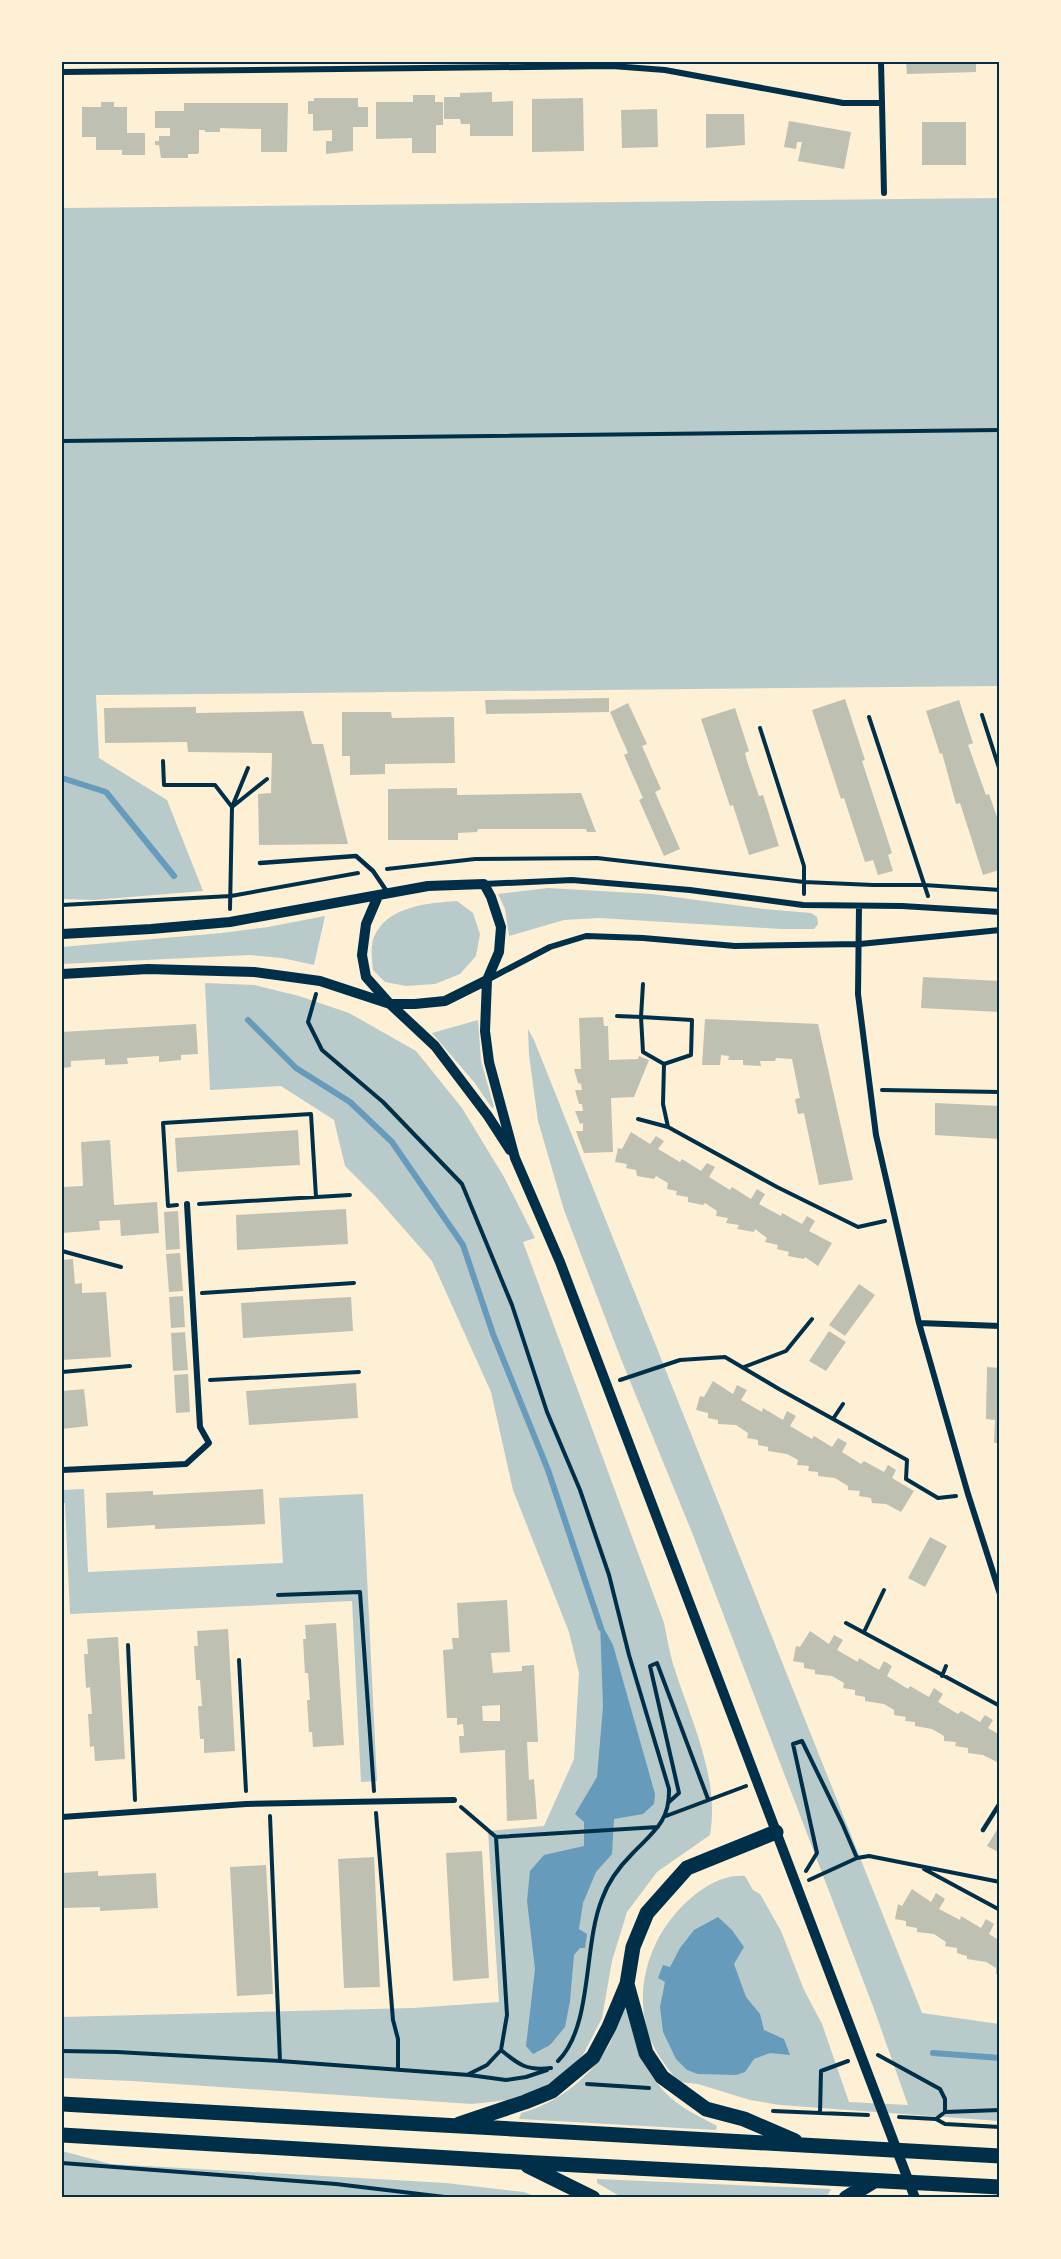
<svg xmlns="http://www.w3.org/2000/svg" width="1061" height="2259" font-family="Lora,serif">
	<rect width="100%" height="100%" fill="#fdf0d5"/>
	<!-- green -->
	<path fill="#b9caca" d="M999 198V686L96 695 99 758 167 800 203 891 94 900 62 899V208Z
		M548 888 652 894 764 909 811 913 817 917 818 924 814 929H781L599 918 564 920 509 936 505 909 498 894Z
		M457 901 473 913 480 934 476 956 460 974 435 984 406 986 385 982 373 970C372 959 370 947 374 937 387 906 428 903 457 901Z
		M325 916 314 965 282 958 250 955 62 964V947L222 933 268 927Z
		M205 983 254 985 299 996 349 1013 416 1051 462 1108 504 1177 535 1238 523 1242 664 1623C667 1637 669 1650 673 1664 690 1719 720 1776 710 1835L657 1872 627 1912 612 1961 602 2018 584 2053 570 2070 540 2089 507 2100 472 2104 132 2081 62 2078V2017L413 2008 499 2002 488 1831 544 1826 574 1759 579 1673 569 1632 513 1490 491 1392 432 1261 376 1197 345 1166 334 1120 281 1086 210 1090Z
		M478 1020 481 1061 494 1107 492 1108 474 1082 432 1033Z
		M528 1029 534 1040 922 2013 999 2024V2121L780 2105 750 2100 698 2084 679 2082C667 2068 656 2054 649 2036 632 1986 652 1931 691 1898 705 1886 725 1874 745 1876L753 1890 760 1894 781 1931 804 1990 822 2024 849 2102 908 2105 874 2009 693 1535 621 1359 564 1210 538 1121 529 1055Z
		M84 1489 88 1572 283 1563 279 1498 363 1494 377 1781 361 1782 352 1601 70 1614 65 1503H62V1490Z
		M627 2004C632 2042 648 2083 680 2105 691 2113 705 2119 717 2126L716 2130 519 2119 521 2113C557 2104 594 2075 611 2041 616 2030 619 2016 623 2005Z
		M62 2151 111 2164 446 2183 524 2192 537 2197 62 2198Z
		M597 2179 831 2189 826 2198H623L597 2183Z"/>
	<!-- water -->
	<path fill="#669bbc" d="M600 1621 613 1645 655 1794 654 1804 643 1814 614 1819 612 1854 596 1872 583 1903 579 1929 587 1934 585 1948H580L574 1955 570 2001 565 2027 550 2045 533 2054 526 2046 535 1969 527 1901 530 1871 544 1855 584 1846V1822L575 1814 597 1777 603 1707Z
		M718 1917 732 1930 744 1947 734 1964 746 1997 760 2014 764 2030 784 2039 790 2055 770 2053 754 2059 745 2072 736 2075 698 2074 687 2070 676 2059 663 2032 660 2007 665 1982 658 1978 663 1965 670 1967 680 1948 694 1930Z"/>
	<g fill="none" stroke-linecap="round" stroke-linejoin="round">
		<!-- stream -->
		<path stroke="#669bbc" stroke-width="6" d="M62 778 106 792 174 876
			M248 1020 296 1068 350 1102 392 1142 463 1245 493 1334 548 1470 601 1628
			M933 2053 1000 2058"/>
	</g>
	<!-- building -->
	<path fill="#bec0b2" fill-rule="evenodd" d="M906 62H976V72L907 74Z
		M492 92V102L513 101V136H470V124H461L460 119H444V97H460V93Z
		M413 95H435V102H443V125H436V153H412V138L376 139V102H413Z
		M314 98H358V107H368V127H353V151L326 154V141H332V130L313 131V114H308V101H314Z
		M583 98 584 151 532 152V99Z
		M101 102H114V107H127V133H145V155H122V150H96V137H82V107H101Z
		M184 103H288L287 152H261V129L220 128V132H205V130H199V153L197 154H188V158H161L159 145H155V141H159V136H170V128H155V111H184Z
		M657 109 658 147 622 148 621 110Z
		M706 114H744L745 145 706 148Z
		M789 121 851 132 844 169 798 161 802 142H797L796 149 784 147Z
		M922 122H966V165H922Z
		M609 698V712L486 714 485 700Z
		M845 699 865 760 862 761 892 853 888 855 893 871 878 875 873 860 865 862 844 798 841 799 812 710Z
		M959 700 973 743 968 745 986 795 989 794 1000 826V860L997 861 999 870 983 875 960 803 956 804 942 753 940 754 926 711Z
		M628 703 647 744 642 746 661 789 655 792 680 849 664 856 639 800 643 798 624 755 628 753 610 712Z
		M196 707V713L303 711 312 744H323L348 844 259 845 258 794 271 793 272 753 188 752 187 742 105 743 104 708Z
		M735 708 749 751 745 753 747 761 759 796 763 795 779 846 749 855 733 805 730 806 701 719Z
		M342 712H391L392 718 454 717 455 763 385 764V774L350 775V756H342Z
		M457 788V795L581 793 596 832H587L586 829H478L477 832 458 833V840H388V789Z
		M923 977 1000 981V1012L921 1008Z
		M603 1017 604 1026H608L609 1060 638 1059 639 1056 649 1060 634 1097 611 1098 613 1152 584 1153 576 1131H583V1123L580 1124 575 1111H583L582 1104H579L575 1090H582L581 1084 578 1083 574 1069H581L579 1018Z
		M705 1019 818 1024 853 1180 819 1185 804 1113 798 1114 795 1099 800 1098 792 1059 776 1058 775 1061H760L761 1066 743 1065V1060H728L729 1056 721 1055 720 1065H702Z
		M196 1024 198 1054 181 1055V1060L159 1062V1056L127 1058 128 1064 105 1065V1059L71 1061V1067L62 1068V1032Z
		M935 1103 1000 1106V1139L935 1135Z
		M298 1130 300 1165 177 1172 175 1138Z
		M631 1132 650 1144 656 1136 664 1141 658 1149 680 1162 682 1159 701 1171 707 1163 715 1167 709 1177 730 1190 732 1187 751 1199 757 1189 765 1194 759 1204 781 1216 782 1213 802 1224 807 1216 815 1221 809 1231 832 1243 818 1266 805 1257 804 1259 788 1256 789 1252 777 1249 778 1245 765 1242 767 1238 755 1229 754 1232 737 1229 739 1225 726 1223 728 1218 716 1216 717 1211 705 1203 703 1205 688 1202V1197L676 1195 677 1191 667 1189 668 1183 656 1176 654 1179 637 1176 636 1170 626 1168 627 1164 615 1162 618 1148 622 1149Z
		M110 1140 114 1205 157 1202 159 1233 121 1236 120 1220 99 1221 100 1230 62 1233V1187L83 1186 81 1142Z
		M346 1209 348 1244 237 1250 236 1215Z
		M178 1211 180 1249 166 1250 164 1212Z
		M180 1253 183 1291 169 1292 166 1254Z
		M73 1259 75 1284 82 1283V1293L106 1292 111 1357 62 1360V1260Z
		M859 1284 875 1295 845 1336 829 1325Z
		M183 1296 185 1327 171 1328 169 1297Z
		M351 1297 353 1331 243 1338 241 1303Z
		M829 1331 846 1342 826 1371 809 1361Z
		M185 1332 188 1370 173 1371 171 1333Z
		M987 1367 1000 1368V1443H994L995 1420 986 1419Z
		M188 1374 190 1412 176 1413 174 1375Z
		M713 1381 733 1394 737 1385 747 1390 741 1400 762 1412 763 1408 783 1420 787 1411 796 1416 790 1426 812 1439 814 1436 832 1447 838 1438 847 1443 842 1452 861 1464 864 1461 884 1472 888 1465 896 1470 892 1478 914 1491 901 1512 886 1504 872 1503 871 1498 859 1496 860 1491 848 1490V1486L835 1478 818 1476V1472L808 1471 809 1466 797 1465 798 1460 787 1454 768 1451V1447L758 1445V1440L747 1438 748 1433 736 1425 718 1424V1420L708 1418V1413L696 1410 700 1396 704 1397Z
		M356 1383 358 1418 249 1425 246 1391Z
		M84 1389 88 1426 62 1429V1391Z
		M263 1489 265 1524 155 1529V1525L107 1528 106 1493 153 1491V1495Z
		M930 1537 947 1546 925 1587 908 1578Z
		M507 1600 510 1652 491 1653 493 1673 522 1671V1666L534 1665 538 1742H527L529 1780 534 1779 537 1819 507 1821 505 1750 460 1753 459 1736H464L463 1724 457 1725V1718H447L443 1650 453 1649 452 1638H459L457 1603ZM500 1705V1721H483L482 1706Z
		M336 1623 344 1745 313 1747 312 1732H309L307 1700H310L308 1673H305L303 1639H306L305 1625Z
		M228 1629 235 1751 204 1753V1739H200L198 1706H202L200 1680H196L194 1646H198L197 1631Z
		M810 1631 829 1644 834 1635 843 1640 837 1650 858 1662 859 1658 879 1670 884 1661 892 1666 887 1676 908 1689 910 1686 929 1697 934 1688 943 1694 938 1702 958 1714 961 1711 980 1722 985 1715 993 1720 988 1728 1000 1735V1759L997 1762 983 1755 968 1753V1748L955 1746 956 1742 944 1741V1736L932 1729 915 1726V1722L905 1721 906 1717 894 1715V1710L884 1704 865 1701V1697L855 1695V1690L843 1688 844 1683 832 1676 815 1674V1670L804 1668V1663L793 1661 796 1646 800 1647Z
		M118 1637 125 1759 95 1761 94 1746 90 1747 88 1714H92L90 1687 86 1688 84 1654H88L87 1639Z
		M1000 1825V1853L987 1846Z
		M482 1851 489 1978 453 1981 446 1853Z
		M374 1857 380 1987 344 1988 338 1859Z
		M266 1865 273 1994 237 1996 230 1867Z
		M98 1871V1876L156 1873 158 1908 100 1911V1907L62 1908V1873Z
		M912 1889 931 1902 936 1893 945 1899 939 1909 960 1920 961 1916 981 1928 986 1919 994 1924 989 1934 1000 1941V1974H996V1968L986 1962 967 1959V1956L957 1953V1948L945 1946 946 1942 934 1934 917 1932V1928L906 1926V1921L895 1919 898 1904 902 1906Z"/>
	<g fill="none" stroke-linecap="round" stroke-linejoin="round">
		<!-- path -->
		<path stroke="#003049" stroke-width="4" d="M62 441 1000 430
			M982 715 1000 771
			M869 717 928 896
			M760 728 804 866V894
			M163 761 164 785H215L232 807 267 779
			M387 869 475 859 597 858 804 882 873 885H924L1000 890
			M62 905 231 896 358 873
			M230 909 232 807 248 768
			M643 984 641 1017 692 1020 691 1055 664 1064 663 1104 668 1127
			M316 994 308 1022 322 1050 383 1102 462 1184 512 1305 547 1412 580 1490 609 1575 629 1655 669 1789C670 1822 653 1832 632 1854 619 1867 608 1882 602 1899 583 1946 593 2026 558 2061
			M617 1016 641 1017 643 1052 664 1064
			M882 1090 1000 1092
			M638 1119 668 1127 777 1187 858 1227 885 1221
			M199 1204 350 1195
			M177 1205 168 1206 163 1123 311 1114 316 1197
			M62 1251 121 1267
			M202 1293 354 1283
			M744 1367 786 1351 812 1319
			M62 1372 130 1366
			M210 1380 359 1372
			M620 1380 680 1360 725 1357 779 1389 907 1460 906 1479 938 1498 956 1496
			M833 1419 843 1404
			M278 1595 360 1592 374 1791
			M846 1623 1000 1706
			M864 1632 884 1590
			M128 1645 135 1800
			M239 1660 246 1791
			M942 1676 946 1666
			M669 1802 679 1793 650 1666 657 1663 708 1799
			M461 1807 496 1837 658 1827
			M376 1813 393 2020 398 2039V2070
			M270 1816 280 2061
			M666 1816 746 1786
			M924 1869 1000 1910
			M806 1871 817 1853 793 1744 802 1741 842 1823 857 1858
			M809 1880 857 1858 869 1856 1000 1882
			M501 2050C519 2065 527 2071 551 2068
			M62 2051 117 2052 280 2061 469 2075 506 2080 526 2077 547 2070
			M878 2055 940 2089 945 2099V2112
			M469 2074 487 2065 501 2050 507 2015 496 1837
			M587 2084 649 2088
			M773 2111 868 2115
			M820 2113 821 2071 848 2061
			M899 2117 936 2119 945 2124 1000 2127
			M936 2119 945 2112 1000 2110
			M62 2163 336 2184 453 2198"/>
		<!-- service -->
		<path stroke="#003049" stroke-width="4.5" d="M260 863 356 856 373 871 388 893
			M983 1830 1000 1803"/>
		<!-- minor -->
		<path stroke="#003049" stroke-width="6" d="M62 72 612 66 665 70 843 103H882L881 62
			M882 103 884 193
			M484 884 572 880 690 890 803 905 902 906 1000 912
			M859 906 858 994 876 1135 919 1323 968 1494 1000 1594
			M487 980 550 947 586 936 643 938 735 946 860 944 1000 930
			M919 1323 1000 1326
			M62 1470 186 1464 209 1443 200 1427 187 1204
			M62 1817 246 1804 454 1800"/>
		<!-- tertiary -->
		<path stroke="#003049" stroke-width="10" d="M378 896 366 924 362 955 366 977 390 1004 435 1046 488 1116 510 1150
			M62 934 151 929 230 922 428 886 484 884 491 897 501 927 499 952 487 980 485 1031 489 1062 515 1158 560 1262 915 2198
			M62 974 148 969 254 972 320 981 390 1004H415L445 1001 487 980"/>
		<!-- primary -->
		<path stroke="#003049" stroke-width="15" d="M627 1984 646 2053 662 2077 706 2109 744 2119 795 2141
			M62 2104 1000 2156
			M459 2124 525 2102 552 2091 593 2057 609 2027 627 1984 633 1947 647 1913 687 1868 776 1832
			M62 2135 519 2162 1000 2187
			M528 2166 593 2198
			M846 2198 874 2181"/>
	</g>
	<!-- border -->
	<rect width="1061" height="2259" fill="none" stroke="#fdf0d5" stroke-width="126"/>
	<rect x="63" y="63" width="935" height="2133" fill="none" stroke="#003049" stroke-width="2"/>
</svg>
